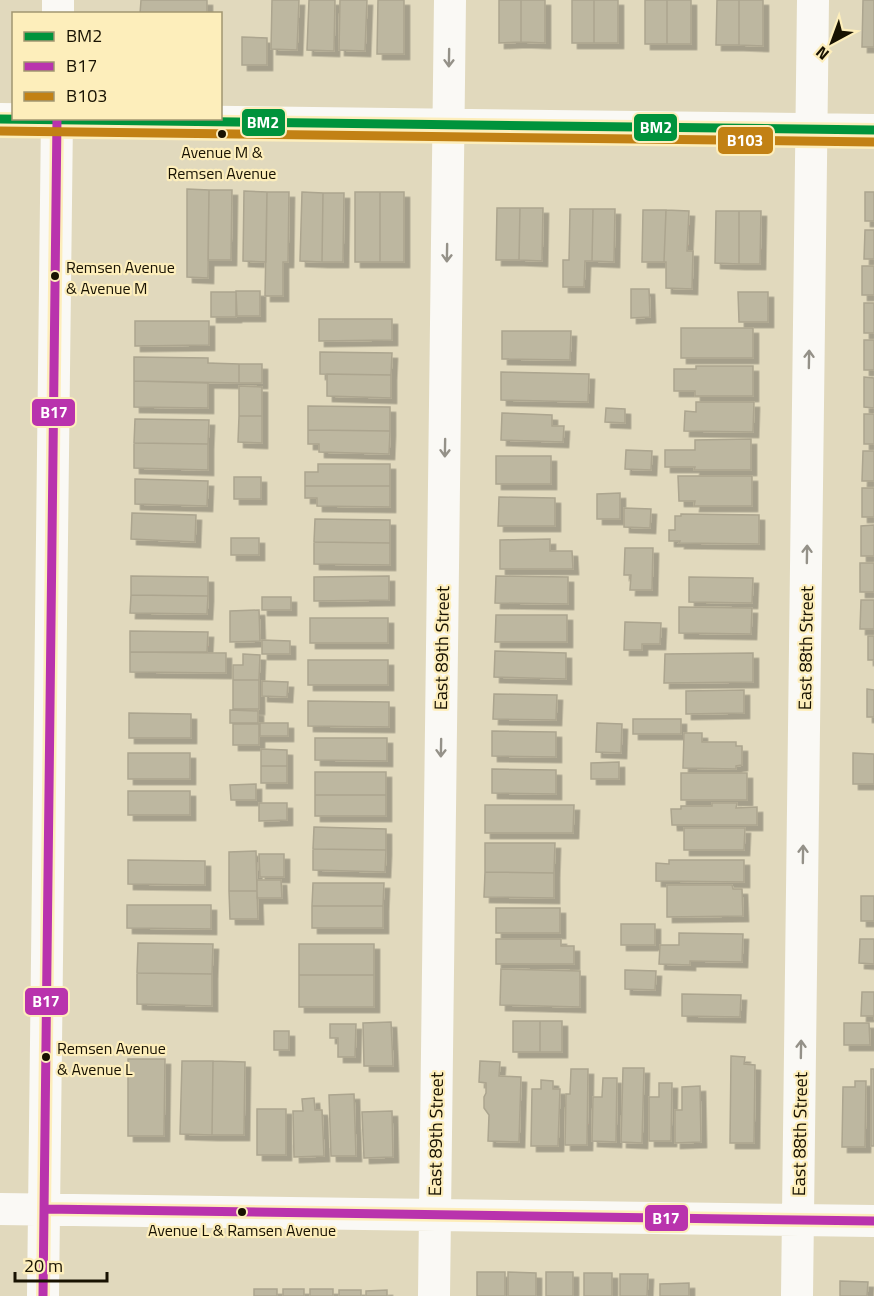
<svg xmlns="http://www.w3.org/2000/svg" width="874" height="1296" font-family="'Titillium Web',sans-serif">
	<defs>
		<filter id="shadow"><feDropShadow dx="5.5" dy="5.5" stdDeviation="0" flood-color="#0004"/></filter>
	</defs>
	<rect width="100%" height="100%" fill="#e1d9bd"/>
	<!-- building -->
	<path fill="#bdb7a0" stroke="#aca58f" stroke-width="1.5" filter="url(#shadow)" d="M141 0H207V14H140Z
		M272 0H299L297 50 271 49Z
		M309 0H335L334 51 307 50Z
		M340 0H367L365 51 339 50Z
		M378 0H404V54H377Z
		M499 0H521V42L499 43Z
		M521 0H545V43L521 42Z
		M572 0H594V43H572Z
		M594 0H618V43H594Z
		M645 0H667V44H645Z
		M667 0H691V44H667Z
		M717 0H739V45H716Z
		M739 0H763V46L739 45Z
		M863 0H874V47H862Z
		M242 37 267 38V65H242Z
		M187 189 209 190 208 278 187 277Z
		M209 190H232L231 260H208Z
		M244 191 267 192 266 262 243 261Z
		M267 192H289L288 262H283V296H265Z
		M302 192 323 193 322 262 300 261Z
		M355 192H380V262H355Z
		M380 192H404V262H380Z
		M865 192H874V221H865Z
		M323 193H344L343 262H322Z
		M497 208H520L519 260H496Z
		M520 208H543L542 261 519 260Z
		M570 209H593L592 261H585L584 287H563V260H569Z
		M593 209H615L614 262 592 261Z
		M643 210H666L664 262H642Z
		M666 210 689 211 687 251H693L692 289 666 288V262H664Z
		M716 211H739V264L715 263Z
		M739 211H761L760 264H739Z
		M865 230H874V259H864Z
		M862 266H874V295H862Z
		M631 289H649L650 317 631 318Z
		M236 291H260V316H237Z
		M211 292H236V317H211Z
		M738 292H768V322H739Z
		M864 303H874V333H864Z
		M319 319H392V340L319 341Z
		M135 321H209V345L135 346Z
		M681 328H753V358H681Z
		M502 331H571L570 360 502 359Z
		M864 340H874V370H864Z
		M320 352 392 353 391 375 320 374Z
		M134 357 208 358V363L239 364V383L134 381Z
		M239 364H262V383H239Z
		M696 366H753V396H695V391H674V369H696Z
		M501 372 589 374 588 402 501 400Z
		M327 374 391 375V398L327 396Z
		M864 377 874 378V408L864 407Z
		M134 381 208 383V408L134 407Z
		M239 386 262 387V416H239Z
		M696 402H754L753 432 684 431 685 411 696 412Z
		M308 406 390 407V431L308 430Z
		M606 408 625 409V423L605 422Z
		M502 413 552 415V426H564L563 442 501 440Z
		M864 414H874V444H864Z
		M239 416H262V443L238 442Z
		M135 419 209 420 208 444 134 443Z
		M308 430 390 431 389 454 319 452V444H308Z
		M751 439V470H694L695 467H665V450H695V440Z
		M134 443 208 444V470L134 468Z
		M626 450 652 451 651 470 625 469Z
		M863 451H874V481H862Z
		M496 456H551V484H496Z
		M318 464H390V486H305V472H318Z
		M678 476H752V506H694L695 501H679Z
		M234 477H261V499H234Z
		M135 479 208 481 207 506 135 504Z
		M305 486H390V507L317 506V498H305Z
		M862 488H874V517H862Z
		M620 493V519H597V494Z
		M499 497 555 498V526H498Z
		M624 508 651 509 650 528 624 527Z
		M132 513 196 515 195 542 131 539Z
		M681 514 759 515V544L679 543 680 541H669V530H675V516H681Z
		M315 519 390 520V543L314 542Z
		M874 525V556H861V526Z
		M231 538H259V555H231Z
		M550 539V551H572L573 569H500V540Z
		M314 542 390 543V565L314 564Z
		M625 548H653L652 590H630L631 575H624Z
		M860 563H874V592H860Z
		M131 576 208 577V596L131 595Z
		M389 576V600L314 601V577Z
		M496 576 568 577V604L495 603Z
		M689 577 753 578 752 603 689 602Z
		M131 595 208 596 207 614 130 613Z
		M262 597H291V610H262Z
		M861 600H874V629H860Z
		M679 607 752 608 751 634 679 633Z
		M259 610 260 641 230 642V611Z
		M496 615H567V642H495Z
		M310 618H388V643H310Z
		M625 622 661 623 660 644H642V650H624Z
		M130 631 208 632 207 652H130Z
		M868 636H874V660H868Z
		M262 640 290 641V654H262Z
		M495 651 566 653V679L494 677Z
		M130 652 226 653V673L130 672Z
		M753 653V682L664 683 665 654Z
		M243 654 260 655 259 680H233V665H243Z
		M308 660H388V685H308Z
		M233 680H259V709H233Z
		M262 681 288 682 287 697 262 696Z
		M867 689 874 690V717H867Z
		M744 690V713L686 714V691Z
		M494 694 557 695 556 720 493 719Z
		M308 701 389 702V727L308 726Z
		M230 710 258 711V723H230Z
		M129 713 191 714V738H129Z
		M633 719H681V734H633Z
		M260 723H288V736H260Z
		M597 723 622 724 621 753 596 752Z
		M233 724H259V745H233Z
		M492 731 556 732V757L492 756Z
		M684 733H702V742H736V746H742V765L736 766V769L683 768Z
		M315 738H387V761L315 760Z
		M261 749 287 750V766H261Z
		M128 753H190V779H128Z
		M853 753 874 754V784H853Z
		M619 762V779H591V763Z
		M261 766H287V783H261Z
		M492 769 556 770V794L492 793Z
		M315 772H386V795H315Z
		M681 773H747V800H681Z
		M256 784V800H231L230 785Z
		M128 791H190V815H128Z
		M315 795H386V816H315Z
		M259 803H287V820L259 821Z
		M712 803H737L736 808 757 807V825H672L671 809H681V806H712Z
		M485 805H574L573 833H485Z
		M314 827 386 829V850L313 849Z
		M684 828H745L744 850H684Z
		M485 843H555L554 873 485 872Z
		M313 849 386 850 385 872 313 870Z
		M256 851 257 891H229V852Z
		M259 854H284V877H260Z
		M128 860 205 861V885L128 884Z
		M669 860H744V882L656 881V863L669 864Z
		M485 872 554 873V898L484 897Z
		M257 880H281L282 898H257Z
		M313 883H384L383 906H312Z
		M667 885H732L733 889H742L743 916 667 917Z
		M229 891H257L258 919H230Z
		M861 896H874V921H861Z
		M127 905H211V929L127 928Z
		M312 906H383V928H312Z
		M496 908H560V933H496Z
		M621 924H655V945H621Z
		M679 933 743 934 742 962 690 961V965L659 964 660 945H679Z
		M496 939H561V946H574V964H496Z
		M860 939H874V964L859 963Z
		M138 943 213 944 212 974 137 973Z
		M299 944H374V975H299Z
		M501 969 580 971V1007L500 1005Z
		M625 970 656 971 655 990 625 989Z
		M137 973 212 974V1006L137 1004Z
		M299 975H374V1007H299Z
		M862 992H874V1020V1016H861Z
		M682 994 741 995 740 1017 682 1016Z
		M513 1021H540V1052H513Z
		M540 1021H562V1052H540Z
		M391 1022 393 1066H364L363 1023Z
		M844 1023H869L870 1045H844Z
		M330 1024H356L355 1057H338V1038H330Z
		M274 1031H289V1050H274Z
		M731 1056 745 1057 744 1064 755 1065 754 1143H730Z
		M128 1059H165L164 1136H128Z
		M182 1061H213L212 1135 180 1134Z
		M213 1061 245 1062 244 1135H212Z
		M480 1061 500 1062 499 1076 521 1077 519 1142 488 1141 489 1115 484 1108V1097L486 1093V1083L479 1082Z
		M623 1068H644L642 1143 621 1142Z
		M571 1069H588L587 1145H565L566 1094H570Z
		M871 1069H874V1146H871Z
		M603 1078H617L616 1142 592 1141 593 1097H602Z
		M541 1080 553 1081V1089H560L558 1146H531L532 1089H541Z
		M855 1081H866L865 1147H842L843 1087H855Z
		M659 1083H672L671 1141H649V1097H659Z
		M700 1086 701 1142 675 1143V1110H682V1087Z
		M354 1094 356 1156H331L329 1095Z
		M314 1098 315 1110H322L324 1156 294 1157 293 1111H303L302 1099Z
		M257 1109H286V1155H257Z
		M392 1111 393 1157 364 1158 362 1112Z
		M477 1272H505V1296H477Z
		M508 1272 536 1273V1296H508Z
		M546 1272H573V1296H546Z
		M584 1273H612V1296H584Z
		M620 1274H648L647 1296H620Z
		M840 1281 868 1282 867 1296H840Z
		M689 1283V1296H660V1284Z
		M254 1289H277V1296H254Z
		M283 1289H304V1296H283Z
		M310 1289H333V1296H310Z
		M339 1290H361V1296H339Z
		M387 1290V1296H366V1291Z"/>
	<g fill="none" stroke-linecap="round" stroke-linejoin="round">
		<!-- street -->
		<path stroke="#faf9f5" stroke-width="32" d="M58 14V0
			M0 119 874 130
			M0 1209 874 1221
			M43 1296 57 118
			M434 1296 450 0
			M797 1296 813 0"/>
		<!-- bus-1 casing -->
		<g stroke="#fdeebb" stroke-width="14">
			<path id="bus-1" d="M0 119 874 130"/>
		</g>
		<!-- bus-2 casing -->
		<g stroke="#fdeebb" stroke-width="14">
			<path id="bus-2" d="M44 1209 874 1221
				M43 1296 57 118"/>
		</g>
		<!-- bus-3 casing -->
		<g stroke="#fdeebb" stroke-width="14">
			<path id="bus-3" d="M0 131 874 142"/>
		</g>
		<!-- bus-1 -->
		<use href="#bus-1" stroke="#00933c" stroke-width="9"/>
		<!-- bus-2 -->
		<use href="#bus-2" stroke="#b933ad" stroke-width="9"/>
		<!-- bus-3 -->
		<use href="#bus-3" stroke="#c28114" stroke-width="9"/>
	</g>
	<!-- one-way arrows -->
	<defs><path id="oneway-shaft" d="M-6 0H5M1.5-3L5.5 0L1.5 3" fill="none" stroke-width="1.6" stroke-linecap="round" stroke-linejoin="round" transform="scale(1.5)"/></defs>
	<g stroke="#949188">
		<use href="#oneway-shaft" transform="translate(449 58) rotate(91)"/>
		<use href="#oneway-shaft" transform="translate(447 253) rotate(91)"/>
		<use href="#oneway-shaft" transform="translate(809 359) rotate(-89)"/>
		<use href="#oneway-shaft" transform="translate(445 448) rotate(91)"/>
		<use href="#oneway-shaft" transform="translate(807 554) rotate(-89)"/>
		<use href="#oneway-shaft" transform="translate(441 748) rotate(91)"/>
		<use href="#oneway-shaft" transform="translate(803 854) rotate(-89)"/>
		<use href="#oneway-shaft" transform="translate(801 1049) rotate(-89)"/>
	</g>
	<!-- markers -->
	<g fill="#181202" stroke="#fdeebb" stroke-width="2">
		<circle cx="222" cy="134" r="5"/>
		<circle cx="55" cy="276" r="5"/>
		<circle cx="46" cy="1057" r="5"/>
		<circle cx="242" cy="1212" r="5"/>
	</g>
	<g text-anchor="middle" stroke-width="4.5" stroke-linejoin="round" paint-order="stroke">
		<!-- bus labels -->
		<g font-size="16" fill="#181202" stroke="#fdeebb">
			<text x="222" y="158">Avenue M &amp;<tspan x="222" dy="21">Remsen Avenue</tspan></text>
			<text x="66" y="273" text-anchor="start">Remsen Avenue<tspan x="66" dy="21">&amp; Avenue M</tspan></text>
			<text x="57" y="1054" text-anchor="start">Remsen Avenue<tspan x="57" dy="21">&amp; Avenue L</tspan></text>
			<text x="242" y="1236">Avenue L &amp; Ramsen Avenue</text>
		</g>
		<!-- street labels -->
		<g font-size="18" fill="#181202" stroke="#fdeebb">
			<text transform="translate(442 648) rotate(-89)" y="6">East 89th Street</text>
			<text transform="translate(806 648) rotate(-89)" y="6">East 88th Street</text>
			<text transform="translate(436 1134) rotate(-89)" y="6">East 89th Street</text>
			<text transform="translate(800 1134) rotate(-89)" y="6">East 88th Street</text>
		</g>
	</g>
	<g stroke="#fdeebb" stroke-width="2">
		<rect x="241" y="108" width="45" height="29" rx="6" fill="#00933c"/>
		<rect x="633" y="113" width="45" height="29" rx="6" fill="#00933c"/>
		<rect x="717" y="126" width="57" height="29" rx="6" fill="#c28114"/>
		<rect x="31" y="398" width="45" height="29" rx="6" fill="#b933ad"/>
		<rect x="24" y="987" width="45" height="29" rx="6" fill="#b933ad"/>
		<rect x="644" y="1204" width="45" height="28" rx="6" fill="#b933ad"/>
	</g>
	<g font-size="16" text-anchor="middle" font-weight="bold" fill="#fff">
		<text x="263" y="128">BM2</text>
		<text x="656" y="133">BM2</text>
		<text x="745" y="146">B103</text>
		<text x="54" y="418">B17</text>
		<text x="46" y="1007">B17</text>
		<text x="666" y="1224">B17</text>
	</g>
	<!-- legend -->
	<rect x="12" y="12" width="210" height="108" fill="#fdeebb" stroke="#a19671" stroke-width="1.5"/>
	<rect x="24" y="32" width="30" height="9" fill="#00933c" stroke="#a19671" stroke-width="1.5"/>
	<text x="66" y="42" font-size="18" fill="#181202">BM2</text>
	<rect x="24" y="62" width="30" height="9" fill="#b933ad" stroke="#a19671" stroke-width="1.5"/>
	<text x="66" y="72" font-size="18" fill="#181202">B17</text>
	<rect x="24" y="92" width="30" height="9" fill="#c28114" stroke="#a19671" stroke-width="1.5"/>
	<text x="66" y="102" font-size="18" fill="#181202">B103</text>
	<!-- north arrow -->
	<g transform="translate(832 42) rotate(221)" stroke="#fdeebb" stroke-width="4.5" paint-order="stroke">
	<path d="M0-4.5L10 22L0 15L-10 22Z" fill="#181202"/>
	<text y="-9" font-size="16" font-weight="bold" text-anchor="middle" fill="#181202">N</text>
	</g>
	<!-- scale -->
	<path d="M15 1272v9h92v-9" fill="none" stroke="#181202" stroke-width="3"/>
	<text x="24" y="1272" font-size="18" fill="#181202" stroke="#fdeebb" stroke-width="4.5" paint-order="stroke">20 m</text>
</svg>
